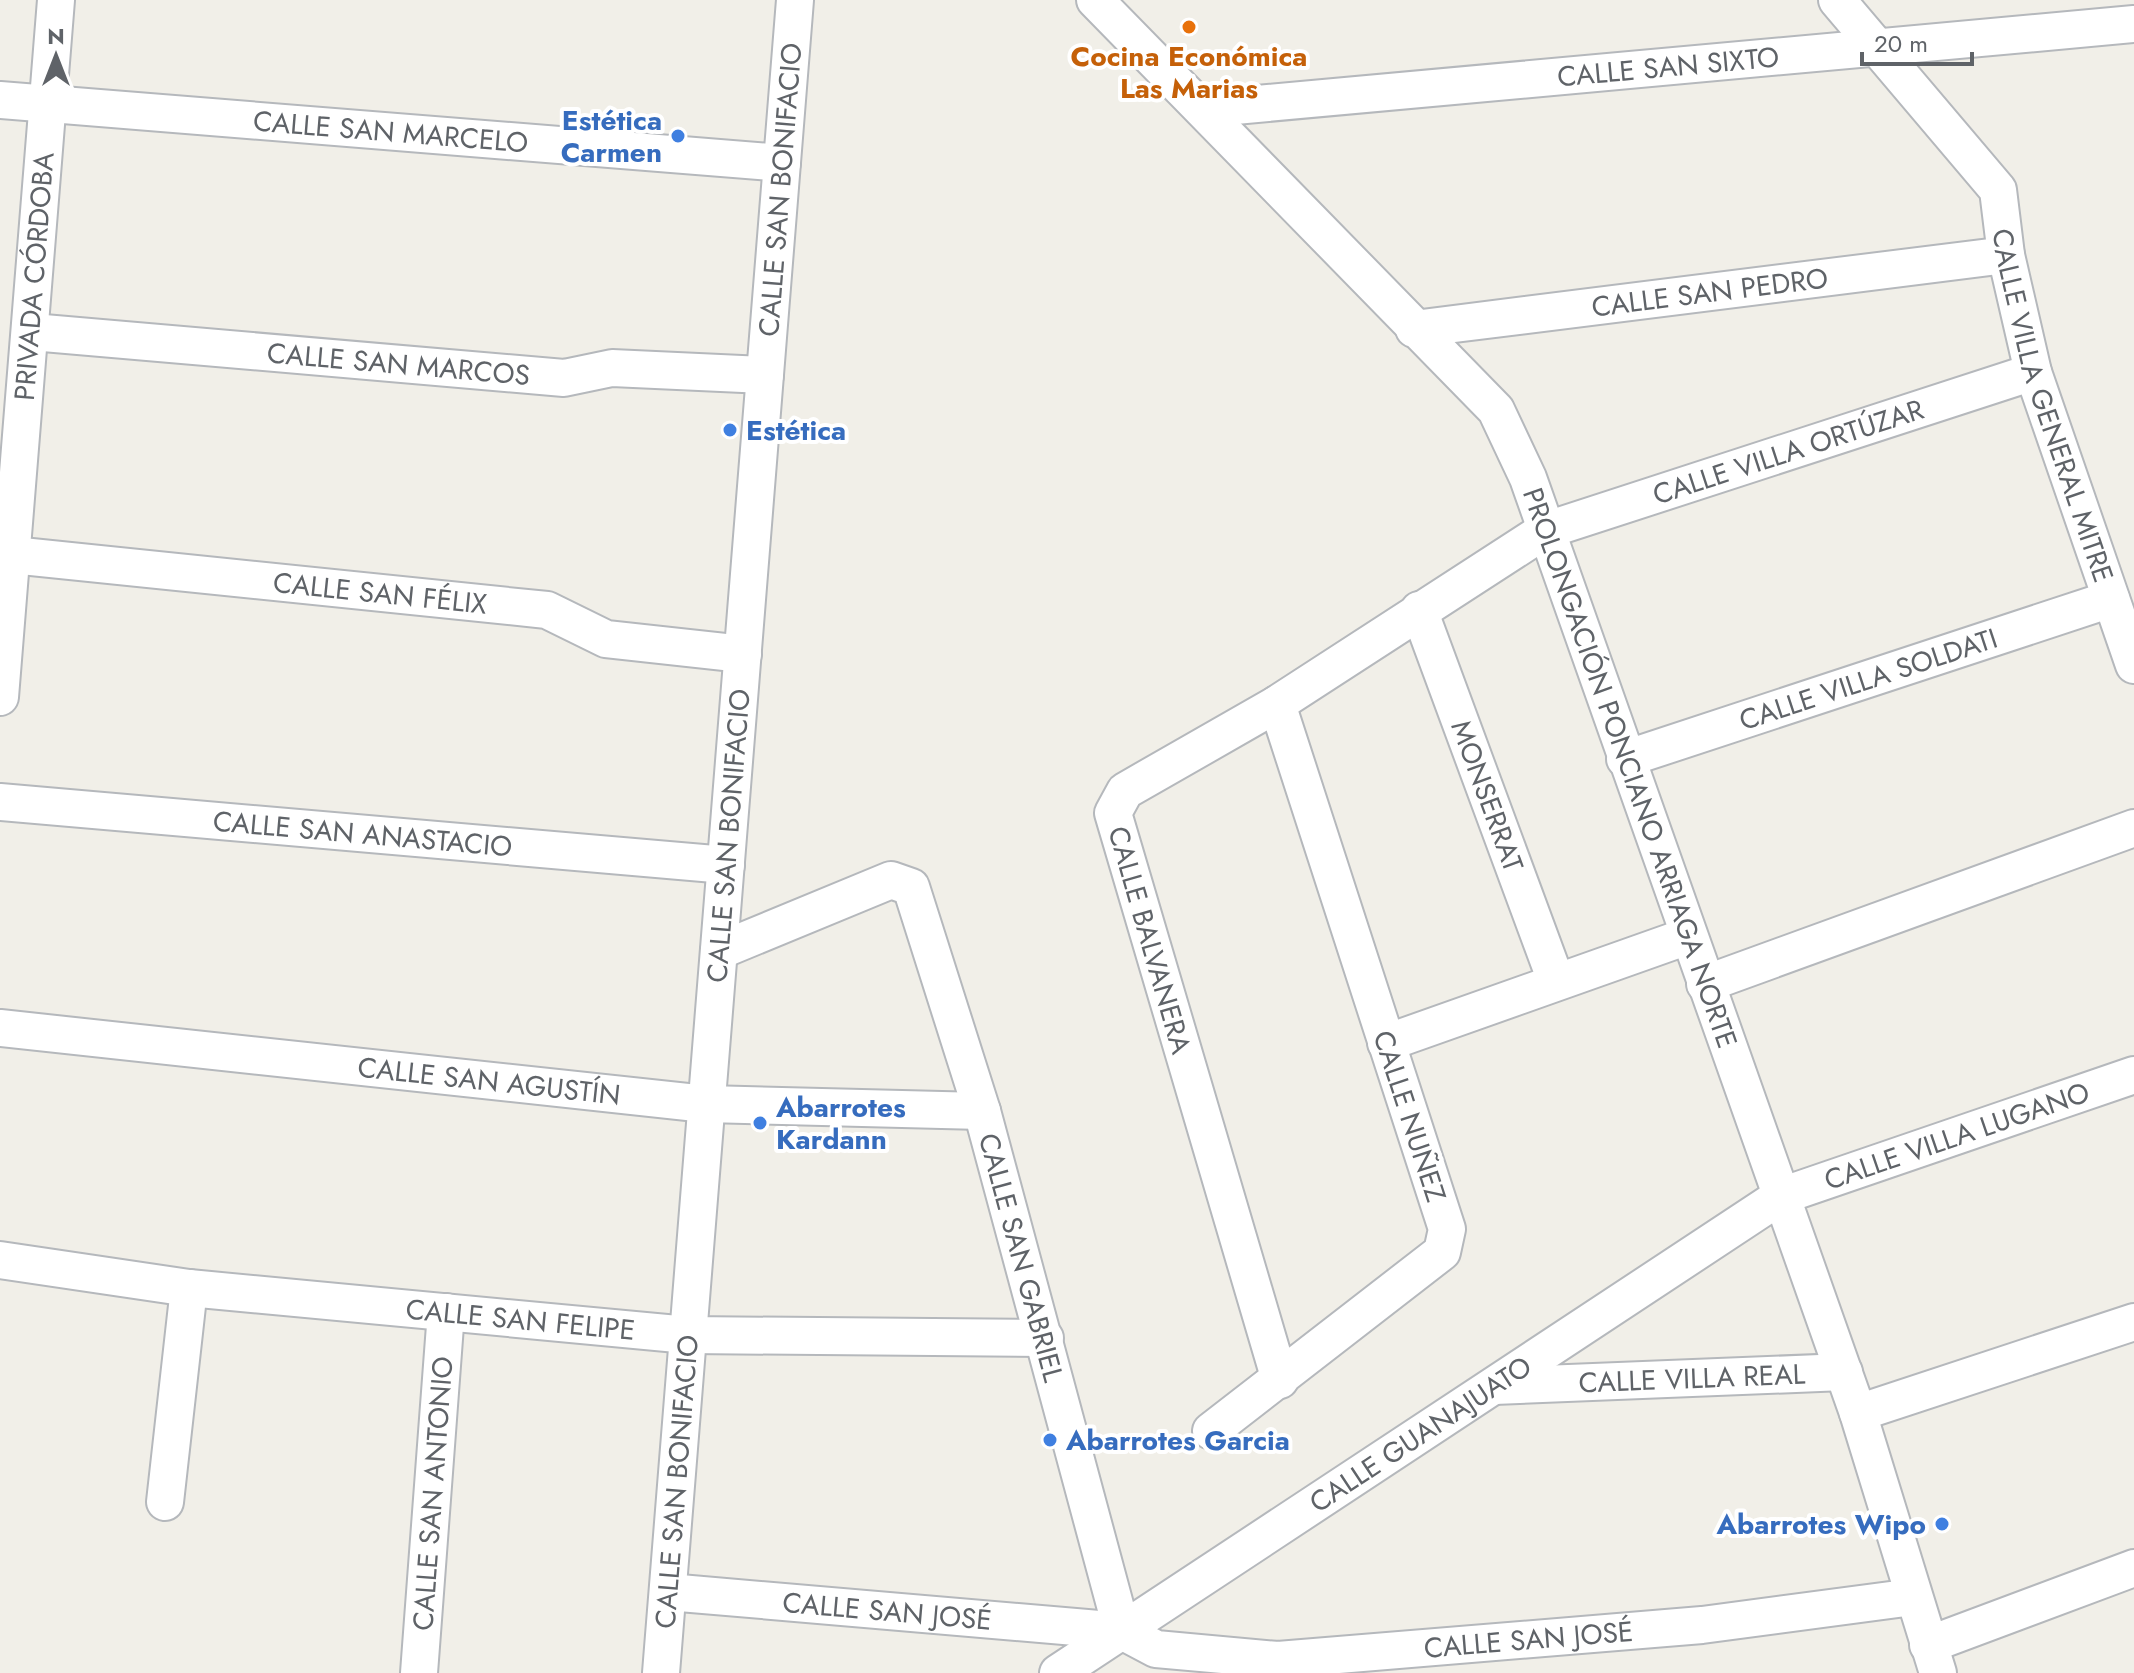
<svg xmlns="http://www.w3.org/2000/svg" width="2134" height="1673" font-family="Jost,sans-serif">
	<rect width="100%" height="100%" fill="#f1efe8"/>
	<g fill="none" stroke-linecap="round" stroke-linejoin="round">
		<!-- minor casing -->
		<g stroke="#b5b8bc" stroke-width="40">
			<g id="minor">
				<path id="s1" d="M1095 0 1496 410 1528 478 1858 1413 1938 1673"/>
				<path id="s2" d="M1837 0 1998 190 2006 255 2033 372 2134 665"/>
				<path id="s3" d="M0 100 782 163"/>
				<path id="s4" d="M1202 109 2134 24"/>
				<path id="s5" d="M1414 329 2006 255"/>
				<path id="s6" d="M32 332 564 378 612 368 765 375"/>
				<path id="s7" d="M12 555 547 610 606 639 743 654"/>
				<path id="s8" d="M1419 610 1556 981"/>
				<path id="s9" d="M0 697 56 0"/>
				<path id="s10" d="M1625 759 2111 599"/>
				<path id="s11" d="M0 802 726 865"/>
				<path id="s12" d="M719 951 891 880 911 887 982 1111 1122 1631"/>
				<path d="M1705 984 2134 828"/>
				<path id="s13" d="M0 1028 706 1104 982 1111"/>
				<path d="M1386 1043 1688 936"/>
				<path id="s14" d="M0 1260 189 1288 688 1335 1045 1338"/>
				<path id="s15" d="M1280 1380 1113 813 1125 791 1277 704 1544 531 2033 372"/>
				<path id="s16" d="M1494 1386 1844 1372"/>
				<path d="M1858 1413 2134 1322"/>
				<path d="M1211 1431 1442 1252 1447 1229 1277 704"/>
				<path d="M165 1502 189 1288"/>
				<path id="s17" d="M668 1592 1122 1631 1156 1649 1278 1660 1702 1625 1913 1597"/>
				<path d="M1928 1645 2134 1568"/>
				<path id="s18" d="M419 1673 446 1312"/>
				<path id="s19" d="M661 1673 795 0"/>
				<path id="s20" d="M1058 1673 1781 1196 2134 1075"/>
			</g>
		</g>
		<!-- minor -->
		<use href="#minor" stroke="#fff" stroke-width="36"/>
	</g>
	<!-- markers -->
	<circle fill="#e8710a" stroke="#fff" stroke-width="3" cx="1189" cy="27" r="8"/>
	<g fill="#3f7fe0" stroke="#fff" stroke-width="3">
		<circle cx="678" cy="136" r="8"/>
		<circle cx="730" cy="430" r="8"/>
		<circle cx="760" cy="1123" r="8"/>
		<circle cx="1050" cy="1440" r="8"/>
		<circle cx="1942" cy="1524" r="8"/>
	</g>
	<g text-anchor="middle" stroke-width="8" stroke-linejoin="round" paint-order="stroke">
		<!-- food labels -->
		<g font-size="28" font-weight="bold" fill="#c56008" stroke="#fff">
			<text x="1189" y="66">Cocina Económica<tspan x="1189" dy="32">Las Marias</tspan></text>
		</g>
		<!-- street labels -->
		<g font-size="28" fill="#5f6368" stroke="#fff">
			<text dy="10" stroke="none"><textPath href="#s4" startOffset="468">CALLE SAN SIXTO</textPath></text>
			<text dy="10" stroke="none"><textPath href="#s3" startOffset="392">CALLE SAN MARCELO</textPath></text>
			<text dy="10" stroke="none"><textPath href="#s19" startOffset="1488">CALLE SAN BONIFACIO</textPath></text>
			<text dy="10" stroke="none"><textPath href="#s9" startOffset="422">PRIVADA CÓRDOBA</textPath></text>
			<text dy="10" stroke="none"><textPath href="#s5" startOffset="298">CALLE SAN PEDRO</textPath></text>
			<text dy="10" stroke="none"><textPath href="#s6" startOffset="368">CALLE SAN MARCOS</textPath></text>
			<text dy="10" stroke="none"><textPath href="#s2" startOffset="472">CALLE VILLA GENERAL MITRE</textPath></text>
			<text dy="10" stroke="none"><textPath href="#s15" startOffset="1366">CALLE VILLA ORTÚZAR</textPath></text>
			<text dy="10" stroke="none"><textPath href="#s7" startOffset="370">CALLE SAN FÉLIX</textPath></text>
			<text dy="10" stroke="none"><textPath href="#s10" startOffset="256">CALLE VILLA SOLDATI</textPath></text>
			<text dy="10" stroke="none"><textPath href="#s1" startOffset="956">PROLONGACIÓN PONCIANO ARRIAGA NORTE</textPath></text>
			<text dy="10" stroke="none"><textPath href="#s8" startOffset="198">MONSERRAT</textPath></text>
			<text dy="10" stroke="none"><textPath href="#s11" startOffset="364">CALLE SAN ANASTACIO</textPath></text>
			<text dy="10" stroke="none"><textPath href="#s19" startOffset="840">CALLE SAN BONIFACIO</textPath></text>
			<text transform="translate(1150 940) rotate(74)" y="10">CALLE BALVANERA</text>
			<text dy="10" stroke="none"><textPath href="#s13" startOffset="492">CALLE SAN AGUSTÍN</textPath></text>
			<text transform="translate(1410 1116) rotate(72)" y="10">CALLE NUÑEZ</text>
			<text dy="10" stroke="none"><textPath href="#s20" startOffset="1052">CALLE VILLA LUGANO</textPath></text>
			<text dy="10" stroke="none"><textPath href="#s12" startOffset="594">CALLE SAN GABRIEL</textPath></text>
			<text dy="10" stroke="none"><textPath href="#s14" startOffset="524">CALLE SAN FELIPE</textPath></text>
			<text dy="10" stroke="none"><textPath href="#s16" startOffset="198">CALLE VILLA REAL</textPath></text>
			<text dy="10" stroke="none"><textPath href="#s20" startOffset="434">CALLE GUANAJUATO</textPath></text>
			<text dy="10" stroke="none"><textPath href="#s19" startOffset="192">CALLE SAN BONIFACIO</textPath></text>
			<text dy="10" stroke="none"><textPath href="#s18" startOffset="180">CALLE SAN ANTONIO</textPath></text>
			<text dy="10" stroke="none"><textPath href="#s17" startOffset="220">CALLE SAN JOSÉ</textPath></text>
			<text dy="10" stroke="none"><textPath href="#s17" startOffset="868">CALLE SAN JOSÉ</textPath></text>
		</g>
		<!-- shop labels -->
		<g font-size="28" font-weight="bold" fill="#366cbe" stroke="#fff" text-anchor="start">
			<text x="662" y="130" text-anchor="end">Estética<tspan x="662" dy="32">Carmen</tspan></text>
			<text x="746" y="440">Estética</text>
			<text x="776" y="1117">Abarrotes<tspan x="776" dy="32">Kardann</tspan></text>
			<text x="1066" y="1450">Abarrotes Garcia</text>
			<text x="1926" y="1534" text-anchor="end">Abarrotes Wipo</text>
		</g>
	</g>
	<!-- north arrow -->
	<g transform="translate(56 56)" stroke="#ffffff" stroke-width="6" paint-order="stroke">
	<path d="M0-6L14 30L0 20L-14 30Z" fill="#5f6368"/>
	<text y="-12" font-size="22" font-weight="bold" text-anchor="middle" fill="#5f6368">N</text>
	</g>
	<!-- scale -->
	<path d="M1862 52v12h110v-12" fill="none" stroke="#5f6368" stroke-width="4"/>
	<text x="1874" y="52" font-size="24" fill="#5f6368" stroke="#ffffff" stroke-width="6" paint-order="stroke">20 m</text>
</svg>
